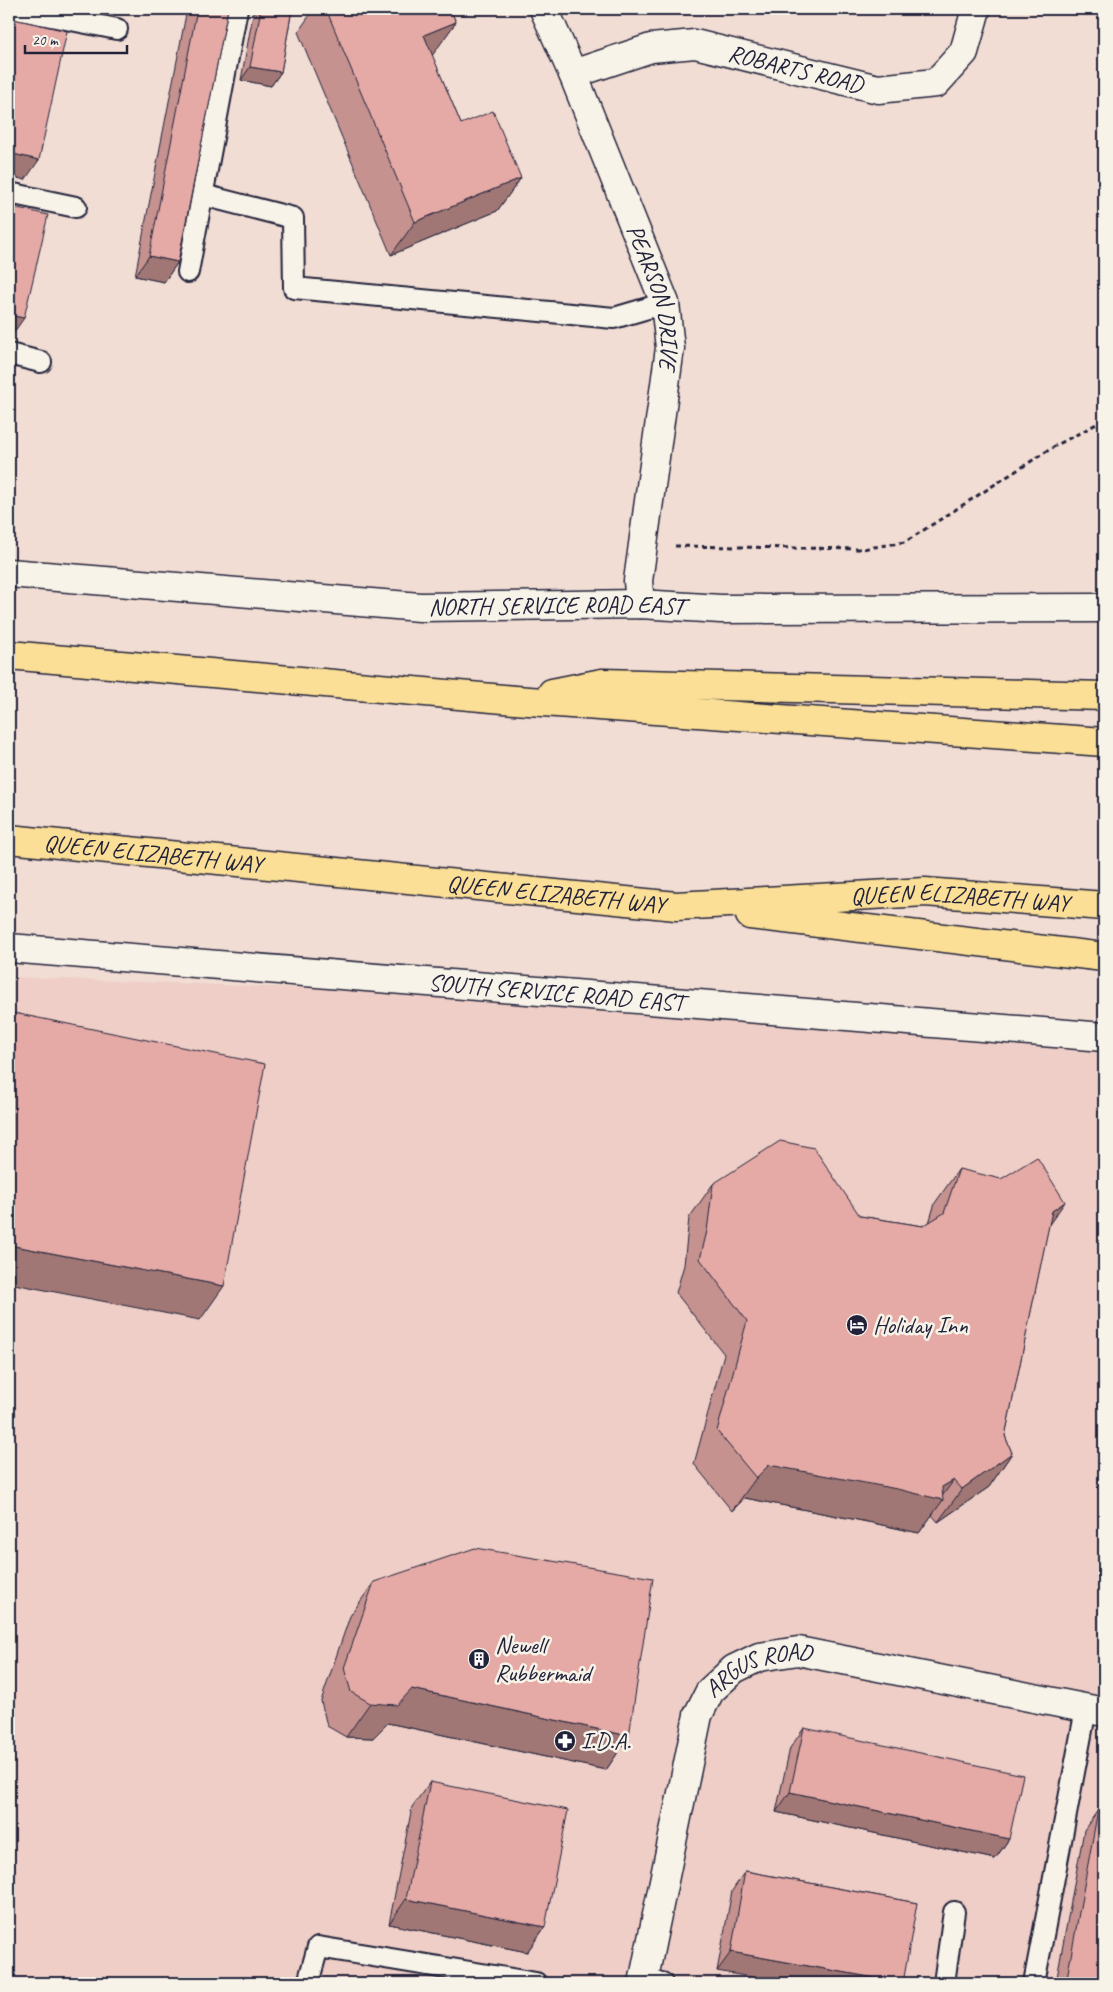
<svg xmlns="http://www.w3.org/2000/svg" width="1113" height="1992" font-family="Caveat,sans-serif">
	<rect width="100%" height="100%" fill="#f2ddd4"/>
	<filter id="ink" filterUnits="userSpaceOnUse"><feTurbulence type="fractalNoise" baseFrequency=".02" numOctaves="2"/><feDisplacementMap in="SourceGraphic" scale="10" xChannelSelector="R" yChannelSelector="G"/><feConvolveMatrix kernelMatrix="1 2 1 2 8 2 1 2 1" color-interpolation-filters="sRGB"/></filter>
	<g filter="url(#ink)">
		<!-- built -->
		<path fill="#eecec6" d="M9 977 863 1009 1104 1050V1983H9Z"/>
		<g fill="none" stroke-linecap="round" stroke-linejoin="round">
			<!-- lane casing -->
			<g stroke="#22223b" stroke-width="24">
				<path id="lane" d="M15 9 117 29
					M9 193 76 207
					M203 195 293 218 294 288 614 318 665 303
					M188 272 237 9
					M9 354 41 362
					M643 1980 662 1983
					M308 1983 318 1947 536 1983
					M944 1983 954 1912
					M1034 1983 1086 1709"/>
			</g>
			<!-- street casing -->
			<g stroke="#22223b" stroke-width="31">
				<g id="street">
					<path id="s1" d="M544 9 573 74 665 303 670 348 638 581 640 604"/>
					<path id="s2" d="M573 74 651 48 695 44 878 89 936 83 964 52 976 9"/>
					<path id="s3" d="M9 948 1104 1037"/>
					<path id="s4" d="M643 1983 698 1715 710 1691 734 1669 759 1657 798 1651 1104 1712"/>
				</g>
			</g>
			<!-- secondary casing -->
			<g stroke="#22223b" stroke-width="31">
				<g id="secondary">
					<path id="s5" d="M9 573 420 607 640 604 721 609 1104 608"/>
				</g>
			</g>
			<!-- highway casing -->
			<g stroke="#22223b" stroke-width="31">
				<g id="highway">
					<path d="M9 655 515 700 1104 742"/>
					<path d="M552 693 602 683 1104 696"/>
					<path id="s6" d="M9 839 676 906 925 892 1104 906"/>
					<path d="M750 915 1104 957"/>
				</g>
			</g>
			<!-- path -->
			<path stroke="#22223b" stroke-width="3" stroke-dasharray="5 4" stroke-linecap="butt" d="M675 546 862 549 905 542 1055 446 1104 420"/>
			<!-- lane -->
			<use href="#lane" stroke="#f7f3e8" stroke-width="20"/>
			<!-- street -->
			<use href="#street" stroke="#f7f3e8" stroke-width="28"/>
			<!-- secondary -->
			<use href="#secondary" stroke="#f7f3e8" stroke-width="28"/>
			<!-- highway -->
			<use href="#highway" stroke="#fbdf96" stroke-width="28"/>
		</g>
		<!-- wall -->
		<path fill="#c5928f" stroke="#22223b" d="M187 9H228L178 262 164 282 135 276Z
			M254 9H292L281 72 271 86 241 80Z
			M314 9H450L456 22 432 55 461 124 521 178 497 211 391 255 298 32Z
			M959 1169 1049 1224 1005 1436 1012 1453 989 1487 938 1522 932 1515 919 1533 873 1523 745 1498 732 1511 694 1464 724 1354 676 1293 684 1265 689 1218 713 1184 860 1216 923 1226 929 1223 935 1203Z
			M374 1582 629 1736 606 1770 388 1723 373 1738 346 1737 327 1726 321 1701 350 1616Z
			M804 1728 1009 1839 995 1859 776 1812 790 1748Z
			M430 1782 545 1927 527 1952 389 1924 412 1807Z
			M1098 1810 1104 1983H1056L1084 1830Z
			M745 1871 917 1903 717 1971 732 1891Z"/>
		<!-- shaded-wall -->
		<path fill="#a07774" stroke="#22223b" d="M456 22 432 56 424 35Z
			M250 67 281 72 271 86 241 80Z
			M9 153 39 160 25 180 9 176Z
			M521 178 497 211 391 255 415 222Z
			M149 256 178 262 164 282 135 276Z
			M9 315 24 318 10 338H9Z
			M1065 1202 1041 1236 1052 1211Z
			M9 1245 224 1286 200 1320 9 1283Z
			M1012 1453 989 1487 938 1522 962 1489Z
			M769 1465 942 1487 954 1480 940 1499 943 1500 919 1533 873 1523 745 1498 732 1511 756 1478Z
			M412 1689 629 1736 606 1770 388 1723 373 1738 346 1737 370 1703Z
			M790 1792 1009 1839 995 1859 776 1812Z
			M406 1899 545 1927 527 1952 389 1924Z
			M731 1952 903 1983H783L717 1971Z"/>
		<!-- building -->
		<path fill="#e5aaa6" stroke="#22223b" d="M197 9H228L178 262 149 256Z
			M261 9H292L281 72 250 67Z
			M326 9H450L456 22 424 35 461 124 493 111 521 178 415 222Z
			M9 18 67 31 39 160 9 153Z
			M9 206 48 215 24 318 9 315Z
			M9 1012 265 1064 224 1286 9 1245Z
			M780 1141 814 1148 860 1216 923 1226 944 1213 959 1169 1001 1179 1037 1157 1065 1202 1052 1211 1005 1436 1012 1453 962 1489 954 1480 942 1487 943 1500 897 1489 769 1465 756 1478 717 1431 747 1321 700 1259 707 1231 713 1184Z
			M475 1548 653 1578 629 1736 412 1689 397 1705 370 1703 351 1692 344 1668 374 1582Z
			M804 1728 1023 1775 1009 1839 790 1792Z
			M430 1782 568 1810 545 1927 406 1899Z
			M1098 1810 1104 1811V1983H1066Z
			M745 1871 917 1903 903 1983 731 1952Z"/>
	</g>
	<!-- icons -->
	<defs>
		<g id="hotel-disc" transform="scale(1.125)"><circle r="9.5" fill="#22223b" stroke="#f7f3e8"/><path d="M-6-4.5h1.5V1H6V5H4.5V3h-9V5H-6ZM-4 0a1.8 1.8 0 1 1 3.6 0ZM.5 0V-2.5h3Q6-2.5 6 0Z" fill="#fff"/></g>
		<g id="building-disc" transform="scale(1.125)"><circle r="9.5" fill="#22223b" stroke="#f7f3e8"/><path d="M-4-6H4V6H1V3H-1V6H-4ZM-2.5-4.3h1.7v1.8h-1.7ZM.8-4.3h1.7v1.8H.8ZM-2.5-1h1.7V.8h-1.7ZM.8-1h1.7V.8H.8Z" fill="#fff"/></g>
		<g id="pharmacy-disc" transform="scale(1.125)"><circle r="9.5" fill="#22223b" stroke="#f7f3e8"/><path d="M-2-6h4v4h4v4h-4v4h-4v-4h-4v-4h4Z" fill="#fff"/></g>
	</defs>
	<g fill-rule="evenodd">
		<use href="#hotel-disc" x="857" y="1325"/>
		<use href="#building-disc" x="479" y="1659"/>
		<use href="#pharmacy-disc" x="565" y="1741"/>
	</g>
	<g text-anchor="middle" stroke-width="5" stroke-linejoin="round" paint-order="stroke">
		<!-- street labels -->
		<g font-size="24" fill="#22223b" stroke="#f7f3e8">
			<text dy="8" stroke="none"><textPath href="#s2" startOffset="230">ROBARTS ROAD</textPath></text>
			<text dy="8" stroke="none"><textPath href="#s1" startOffset="310">PEARSON DRIVE</textPath></text>
			<text dy="8" stroke="none"><textPath href="#s5" startOffset="549">NORTH SERVICE ROAD EAST</textPath></text>
			<text dy="8" stroke="none"><textPath href="#s6" startOffset="145">QUEEN ELIZABETH WAY</textPath></text>
			<text dy="8" stroke="none"><textPath href="#s6" startOffset="550">QUEEN ELIZABETH WAY</textPath></text>
			<text dy="8" stroke="none"><textPath href="#s6" startOffset="955">QUEEN ELIZABETH WAY</textPath></text>
			<text dy="8" stroke="none"><textPath href="#s3" startOffset="549">SOUTH SERVICE ROAD EAST</textPath></text>
			<text dy="8" stroke="none"><textPath href="#s4" startOffset="356">ARGUS ROAD</textPath></text>
		</g>
		<!-- poi labels -->
		<g font-size="24" fill="#22223b" stroke="#f7f3e8" text-anchor="start">
			<text x="873" y="1333">Holiday Inn</text>
			<text x="495" y="1653">Newell<tspan x="495" dy="28">Rubbermaid</tspan></text>
			<text x="581" y="1749">I.D.A.</text>
		</g>
	</g>
	<!-- margin -->
	<rect width="1113" height="1992" fill="none" stroke="#f7f3e8" stroke-width="30"/>
	<rect x="15" y="15" width="1083" height="1962" fill="none" stroke="#22223b" stroke-width="2" filter="url(#ink)"/>
	<!-- scale -->
	<path d="M25 45v8h102v-8" fill="none" stroke="#22223b" stroke-width="2.5"/>
	<text x="32" y="45" font-size="15" fill="#22223b" stroke="#f7f3e8" stroke-width="4" paint-order="stroke">20 m</text>
</svg>
